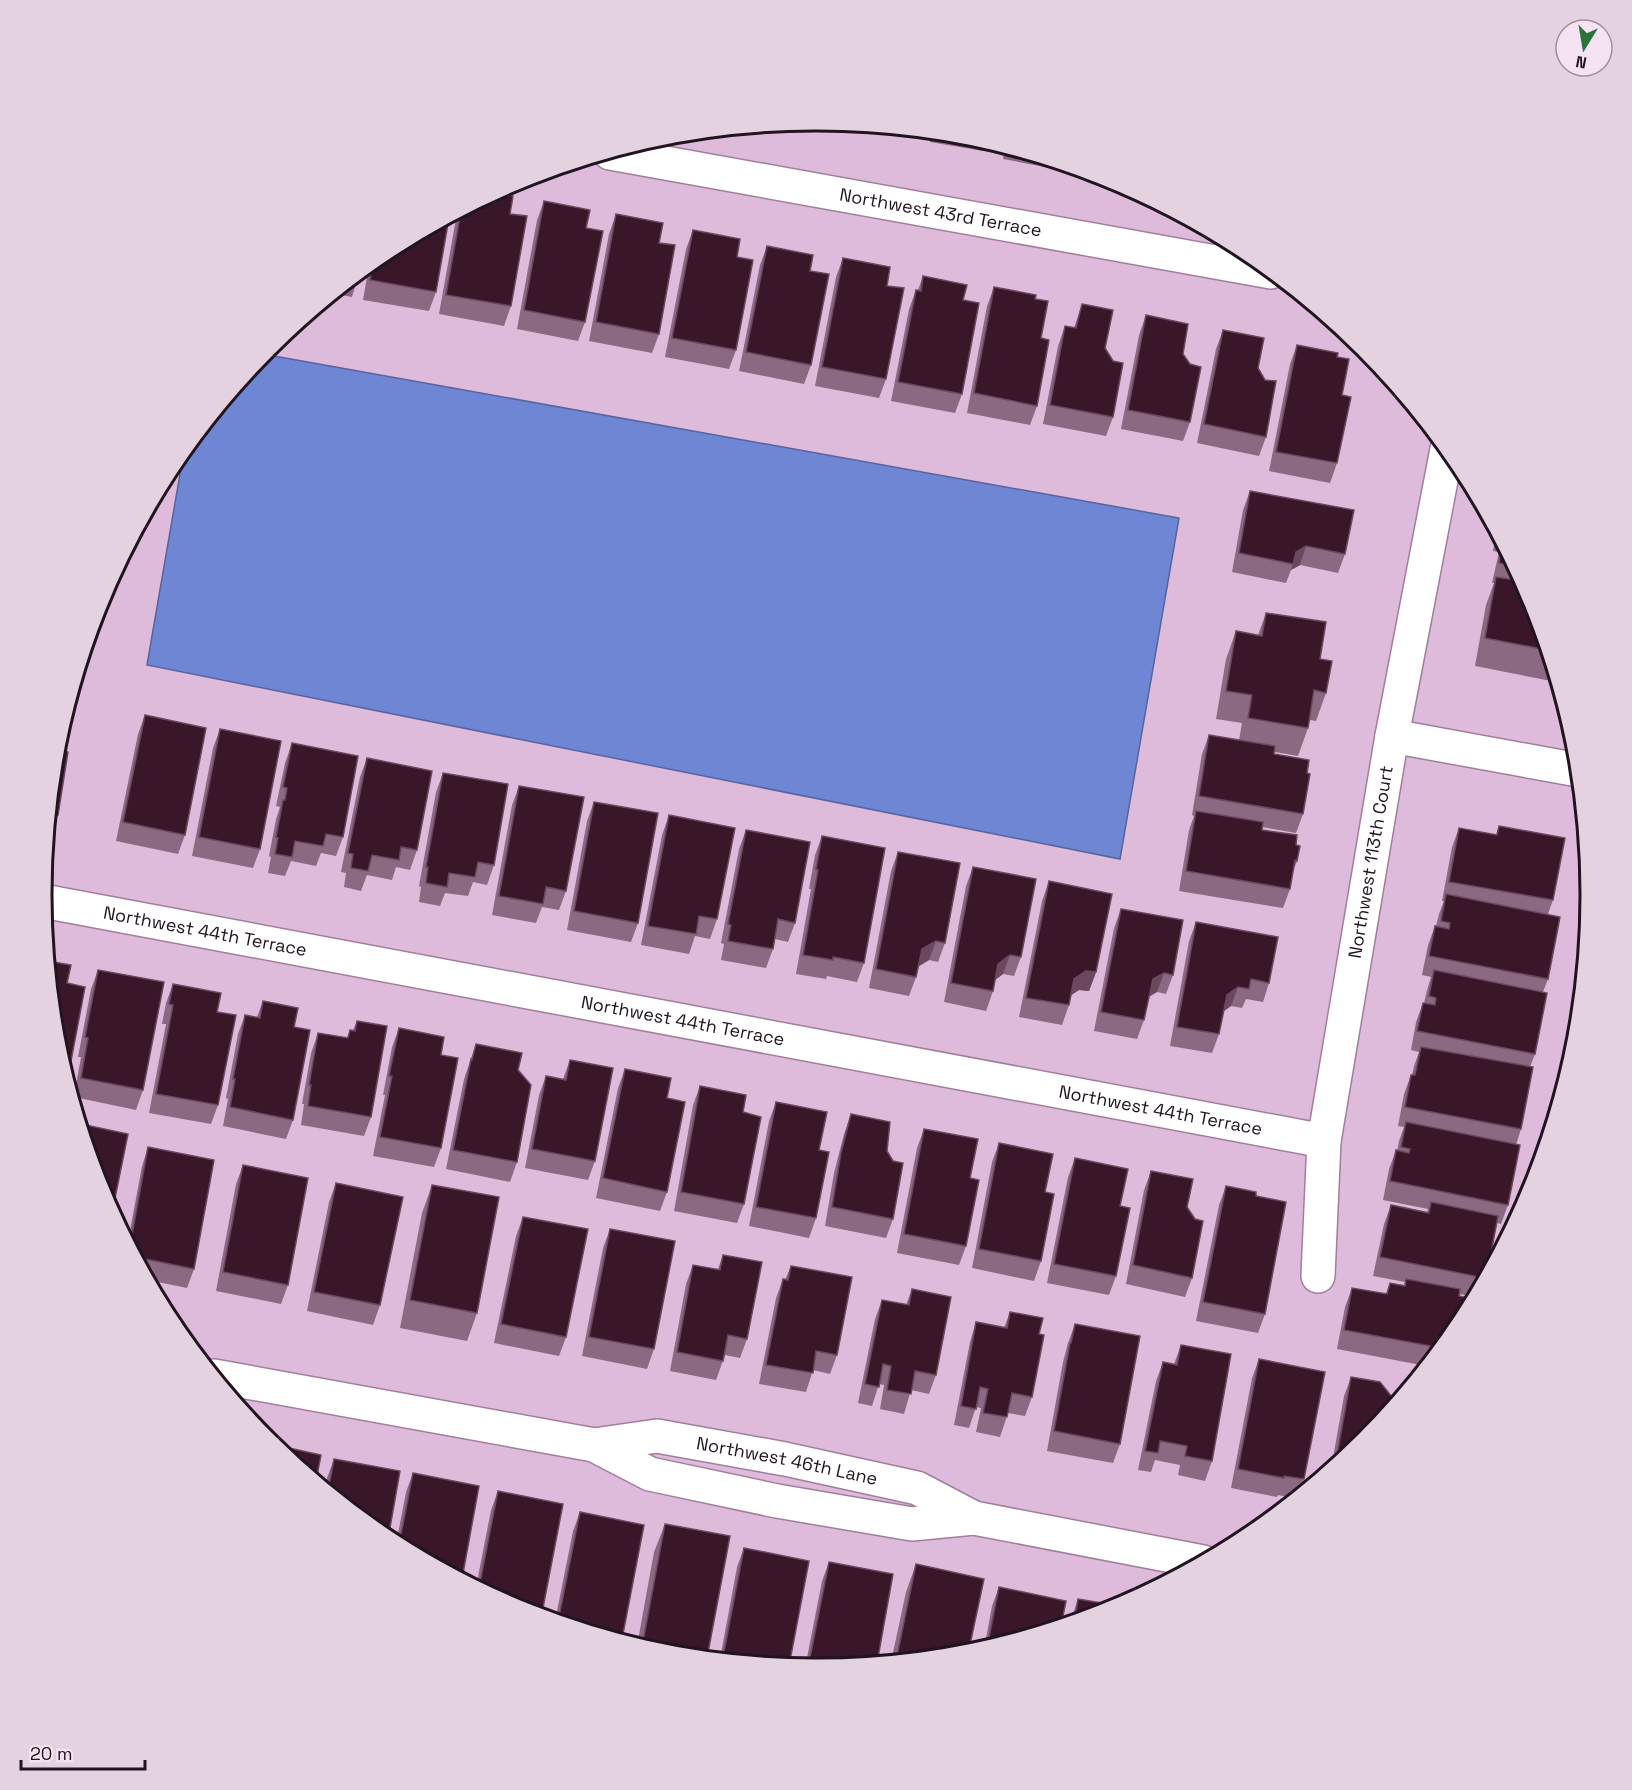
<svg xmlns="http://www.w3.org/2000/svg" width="1632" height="1790" font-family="'Space Grotesk',sans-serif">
	<rect width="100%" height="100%" fill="#dfbbdb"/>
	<!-- water -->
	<path fill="#6e86d3" stroke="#57649d" stroke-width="1.5" d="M263 354 1179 518 1120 859 147 665 184 451Z"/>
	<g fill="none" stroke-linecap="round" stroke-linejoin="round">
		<!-- street casing -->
		<g stroke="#a17e9d" stroke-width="36">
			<g id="street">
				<path id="s1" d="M610 153 1271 272"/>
				<path d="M1392 736 1578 770"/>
				<path id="s2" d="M43 901 1324 1141"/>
				<path id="s3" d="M1318 1276 1324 1141 1392 736 1447 449"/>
				<path d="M214 1376 594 1445 650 1474 777 1501 912 1524 974 1518 1203 1562"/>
				<path id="s4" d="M594 1445 657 1436 785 1459 917 1488 974 1518"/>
			</g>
		</g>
		<!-- street -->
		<use href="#street" stroke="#fff" stroke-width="33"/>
	</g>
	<!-- wall -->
	<path fill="#8c6982" d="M813 121H816L825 122V124Z
		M854 125 909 130 907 136 854 127Z
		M931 132 967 136 986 142 983 151 930 142Z
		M1005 147 1052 162 1050 168 1003 159Z
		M1080 170 1105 178 1079 173Z
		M496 193 511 306 504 326 439 314 457 213Z
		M544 201 586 228 585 322 578 341 517 329 537 220Z
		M616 214 659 243V334L652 353 589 341 609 234Z
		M693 230 737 257 736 350 729 369 665 357 686 249Z
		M767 246 810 271 811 365 804 384 739 371 760 265Z
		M386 251 436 292 429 311 363 300 369 265Z
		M843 258 886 379 879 398 815 386 836 277Z
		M359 273 352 297 335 294Z
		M923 276 963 300 962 394 955 413 891 401 909 309 916 290H918Z
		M994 287 1035 299 1041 338 1037 406 1030 425 967 413 987 306Z
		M1082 304 1105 348 1113 417 1106 436 1043 424 1058 346 1065 326 1074 328Z
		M1146 315 1183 354 1190 422 1183 441 1121 429 1139 335Z
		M1223 330 1258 368 1266 437 1259 456 1197 443 1216 349Z
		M1297 345 1337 357 1342 395 1337 463 1330 483 1269 471 1290 364Z
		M1250 491 1345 554 1338 573 1300 565 1291 570 1286 583 1232 572 1243 510Z
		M1496 534 1531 599 1556 682 1475 666 1486 605 1494 583H1492L1499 552 1493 551Z
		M1266 613 1320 659 1326 693 1316 721 1310 720 1308 728 1298 756 1275 752 1274 754 1307 773 1303 814 1296 833 1262 827V830L1296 845 1297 861 1292 874 1290 889 1283 908 1179 891 1189 830 1194 816 1192 815 1202 754 1209 735 1239 740 1242 723 1216 719 1226 659 1236 631 1258 635Z
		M77 678 66 743 63 751 58 815 51 834H48L57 744Z
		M145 715 185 835 178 854 116 841 138 734Z
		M220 729 260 849 253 868 192 856 213 748Z
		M292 743 343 837 336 856 321 853 316 866 291 861 285 876 268 873 271 857 269 856 276 819 280 807 276 806 285 763Z
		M367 758 417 850 410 870 396 867 392 880 367 875 361 891 344 887 346 873 341 872 360 777Z
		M443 773 494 865 487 885 473 882 468 896 445 893 440 906 419 902 421 887 419 886 436 792Z
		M519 786 566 891 559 910 542 907 536 923 492 915 512 805Z
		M594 802 638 923 631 942 567 930 587 821Z
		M669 815 717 919 710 939 695 936 689 954 641 945 662 835Z
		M1499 826 1553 900 1548 914V979L1543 992 1535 1054 1530 1067 1521 1129 1516 1145 1508 1205 1501 1224 1497 1223 1487 1274 1475 1297 1459 1294V1325L1426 1366 1337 1349 1345 1307 1352 1288 1386 1294 1390 1283 1404 1285 1405 1282 1373 1276 1384 1224 1391 1205 1427 1212 1428 1209 1383 1200 1389 1169 1396 1150 1397 1151 1399 1141 1404 1127 1398 1126 1404 1094 1411 1075H1412L1414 1066 1419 1052 1411 1050 1416 1022 1423 1003H1424L1427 990 1431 977 1422 975 1428 945 1435 926H1436L1439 914 1444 901H1442L1452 847 1459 828 1496 835Z
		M746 830 795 923 788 942 775 939 773 949 766 968 721 960 724 944 721 943 739 849Z
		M822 836 864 963 857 982 827 976 826 979 796 974 811 889H809L815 855Z
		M898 852 945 943 938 962 929 960 919 966 916 977 909 996 869 988 891 871Z
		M973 867 1021 957 1014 976 1003 974 995 980 993 991 986 1011 944 1002 966 886Z
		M1049 881 1096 972 1089 991 1079 990 1071 995 1069 1005 1062 1025 1019 1017 1042 901Z
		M1121 909 1173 975 1166 994 1157 992 1149 997 1144 1020 1137 1039 1094 1031 1114 928Z
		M1196 922 1269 983 1263 1002 1246 999 1242 1008 1231 1006 1224 1011 1219 1034 1212 1053 1170 1046 1189 941Z
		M98 970 143 1090 136 1110 74 1097 81 1057H78L91 989Z
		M173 984 218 1105 211 1124 149 1113 166 1024H162L166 1003Z
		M263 1001 294 1027 293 1120 286 1139 223 1126 228 1099 226 1098 238 1034 245 1015 257 1017Z
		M357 1021 371 1117 364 1136 301 1125 304 1104H302L311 1053 318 1033 347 1038 350 1030H353Z
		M399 1028 441 1148 434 1167 373 1156 385 1095H383L392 1047Z
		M476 1044 517 1162 510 1182 446 1169 464 1079Z
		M570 1060 595 1161 588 1180 525 1168 539 1095 546 1076 563 1079Z
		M625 1069 667 1098V1192L660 1211 596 1198 618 1088Z
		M700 1086 744 1204 737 1223 674 1211 693 1105Z
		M776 1102 819 1150 816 1218 809 1238 749 1226 769 1121Z
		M851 1114 893 1219 886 1238 825 1226 834 1173 844 1134Z
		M924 1129 970 1178 966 1246 959 1265 897 1253 917 1148Z
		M999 1143 1045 1192 1041 1261 1034 1281 972 1268 992 1162Z
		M148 1147 194 1269 187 1288 148 1280 128 1241 142 1166Z
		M1075 1158 1120 1206 1116 1276 1109 1295 1047 1283 1068 1177Z
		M243 1165 288 1285 281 1304 216 1291 236 1184Z
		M1151 1171 1187 1207 1192 1278 1185 1297 1126 1284 1144 1190Z
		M336 1183 380 1305 373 1325 307 1311 329 1202Z
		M432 1185 477 1313 467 1341 400 1328 422 1213Z
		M1226 1186 1265 1314 1258 1333 1196 1321 1219 1205Z
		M523 1217 566 1337 559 1356 494 1343 516 1236Z
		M610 1229 654 1349 647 1369 582 1356 603 1248Z
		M723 1255 747 1339 740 1358 725 1355 716 1380 670 1371 686 1284 693 1265 718 1269Z
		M791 1266 837 1355 830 1374 813 1370 806 1392 759 1384 776 1298 783 1279 785 1280Z
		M912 1289 936 1375 929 1394 911 1390 904 1414 880 1409 884 1385 879 1384 872 1406 858 1403 875 1319 882 1300 906 1305Z
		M1010 1312 1039 1334 1032 1397 1025 1416 1008 1413 1000 1437 976 1432 981 1408 976 1407 969 1428 954 1425 970 1342 976 1322 1004 1328Z
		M1075 1324 1120 1444 1113 1463 1047 1451 1063 1362 1068 1343Z
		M1181 1345 1212 1461 1205 1481 1178 1475 1180 1465 1155 1460 1151 1472 1138 1470 1156 1381 1163 1362 1174 1364Z
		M1259 1359 1304 1479 1298 1496 1295 1498 1278 1495 1277 1497 1231 1488 1252 1378Z
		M1351 1377 1363 1443 1331 1469 1344 1396Z
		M334 1459 386 1538 325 1489 327 1478Z
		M413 1473 462 1579 396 1544 406 1492Z
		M498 1491 542 1613 541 1616 519 1610 476 1587 491 1510Z
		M580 1512 622 1639 621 1641 555 1621 573 1531Z
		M665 1524V1654L637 1646 654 1552Z
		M744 1548 789 1666 720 1659 737 1567Z
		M829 1562 816 1669 805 1668 822 1581Z
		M916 1564 968 1654 891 1662 906 1592Z
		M999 1587 1061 1626 984 1649 992 1606Z
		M1078 1599 1112 1610 1070 1623Z"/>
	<!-- shaded-wall -->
	<path fill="#6b485e" d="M1306 546 1300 565 1291 570 1296 552Z
		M936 941 929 960 916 968 922 949Z
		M1010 955 1003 974 991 983 998 964Z
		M1086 971 1096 972 1089 991 1079 990 1067 998 1074 979Z
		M1164 973 1157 992 1146 998 1153 979Z
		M1238 987 1231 1006 1220 1014 1227 995Z"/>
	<!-- building -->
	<path fill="#391729" stroke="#6b485e" stroke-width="1.5" d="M496 193 513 196 510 214 527 216 511 306 446 295 461 211Z
		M544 201 590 210 586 228 603 231 585 322 524 310Z
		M616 214 663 223 659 243 675 245 659 334 596 322Z
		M449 218 436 292 370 280 374 262 386 251Z
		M693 230 740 239 737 257 753 260 736 350 672 338Z
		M767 246 813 255 810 271 829 274 811 365 746 352Z
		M843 258 890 267 887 286 904 288 886 379 822 367Z
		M923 276 967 285 963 300 979 303 962 394 898 382 916 290 921 291Z
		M994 287 1036 295 1035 299 1048 301 1041 338 1049 340 1037 406 974 393Z
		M1082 304 1113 310 1105 348 1113 361 1123 363 1113 417 1050 405 1065 326 1076 328Z
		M1146 315 1188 324 1183 354 1190 364 1201 367 1190 422 1128 410Z
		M1223 330 1264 338 1258 368 1265 380 1276 381 1266 437 1204 424Z
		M1297 345 1338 353 1337 357 1349 359 1342 395 1351 397 1337 463 1276 452Z
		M1250 491 1354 510 1345 554 1306 546 1296 552 1293 564 1239 553Z
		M1502 545 1514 566 1499 563Z
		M1496 577 1522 581 1531 599 1547 650 1485 638Z
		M1266 613 1326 622 1320 659 1332 661 1326 693 1314 690 1308 728 1248 718 1252 695 1226 691 1236 631 1262 636Z
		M77 678 66 743 58 741Z
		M145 715 206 728 185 835 123 822Z
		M220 729 281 741 260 849 199 837Z
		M1209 735 1275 746 1274 754 1309 760 1307 773 1310 774 1303 814 1199 796Z
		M292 743 358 756 343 837 326 834 323 846 295 841 292 857 275 854 278 838 276 837 283 800H285L287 788 283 787Z
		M56 750 68 752 58 815 50 814Z
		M367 758 432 771 417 850 401 847 399 860 372 855 368 871 351 868 353 854 348 853Z
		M443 773 508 784 494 865 478 862 475 877 449 873 447 887 426 883 428 867H426Z
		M519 786 584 797 566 891 546 887 543 904 499 896Z
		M594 802 658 813 638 923 574 911Z
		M1196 811 1263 822 1262 830 1297 835 1296 845 1300 846 1297 861 1295 860 1290 889 1186 871Z
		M669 815 735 828 717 919 699 916 696 934 648 926Z
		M1499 826 1565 838 1553 900 1449 882 1459 828 1497 835Z
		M746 830 810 842 795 923 778 919 773 949 728 941 731 925 728 924Z
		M822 836 885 848 864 963 833 957V960L803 955 818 870 816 869Z
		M898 852 960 863 945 943 936 941 922 949 916 977 876 969Z
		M973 867 1036 879 1021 957 1010 955 998 964 993 991 951 983Z
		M1049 881 1112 894 1096 972 1086 971 1074 979 1069 1005 1026 998Z
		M1446 894 1560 917 1548 979 1429 956 1435 926 1449 929 1450 923 1441 921Z
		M1121 909 1183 920 1173 975 1164 973 1153 979 1144 1020 1101 1012Z
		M1196 922 1278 937 1269 983 1251 979 1249 989 1238 987 1227 995 1219 1034 1177 1027Z
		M48 961 71 965 67 983 85 987 68 1077 66 1076 57 1046Z
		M98 970 164 982 143 1090 81 1078 88 1038 85 1037Z
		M1434 970 1547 993 1535 1054 1417 1031 1423 1003 1435 1005 1436 998 1429 996Z
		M173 984 221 993 217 1012 236 1015 218 1105 156 1094 173 1005 169 1004Z
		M263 1001 298 1008 294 1027 310 1030 293 1120 230 1107 235 1079H233L245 1015 260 1018Z
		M357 1021 387 1026 371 1117 308 1106 311 1085H309L318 1033 348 1038 350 1030 355 1031Z
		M399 1028 444 1037 441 1055 458 1058 441 1148 380 1137 392 1076H389Z
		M476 1044 522 1053 518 1070 531 1085 517 1162 453 1150 471 1059 472 1060Z
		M1421 1047 1533 1067 1521 1129 1405 1107 1411 1075H1415Z
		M570 1060 613 1068 595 1161 532 1149 546 1076 566 1080Z
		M625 1069 671 1078 667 1098 685 1102 667 1192 603 1178Z
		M700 1086 746 1095 743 1112 761 1117 744 1204 681 1192Z
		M776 1102 827 1112 819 1150 829 1152 816 1218 756 1207Z
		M851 1114 890 1122 887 1151 893 1161 903 1163 893 1219 832 1207 841 1153Z
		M1406 1122 1520 1145 1508 1205 1390 1181 1396 1150 1409 1153 1410 1149 1401 1147Z
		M81 1124 128 1134 112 1213 101 1191Z
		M924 1129 978 1139 970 1178 979 1180 966 1246 904 1234Z
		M999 1143 1053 1154 1045 1192 1054 1194 1041 1261 979 1249Z
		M148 1147 214 1160 194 1269 136 1257 130 1246Z
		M1075 1158 1128 1169 1120 1206 1130 1208 1116 1276 1054 1264Z
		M243 1165 308 1178 288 1285 223 1272Z
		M1151 1171 1193 1179 1187 1207 1195 1219 1203 1221 1192 1278 1133 1265Z
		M336 1183 403 1197 380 1305 314 1292Z
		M432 1185 499 1197 477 1313 410 1300Z
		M1226 1186 1256 1192V1196L1286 1202 1265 1314 1203 1302Z
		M1431 1202 1498 1216 1487 1274 1484 1278 1380 1257 1391 1205 1429 1213Z
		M523 1217 588 1229 566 1337 501 1324Z
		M610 1229 675 1241 654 1349 589 1337Z
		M723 1255 762 1262 747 1339 728 1335 723 1361 677 1352 693 1265 720 1270Z
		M791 1266 852 1277 837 1355 816 1351 813 1373 766 1365 783 1279 788 1280Z
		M1406 1279 1460 1289 1459 1296 1473 1299 1459 1325 1441 1348 1344 1330 1352 1288 1387 1294 1390 1283 1405 1286Z
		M912 1289 951 1297 936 1375 915 1371 911 1394 887 1390 891 1366 883 1364 879 1387 865 1384 882 1300 909 1305Z
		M1010 1312 1043 1318 1039 1334 1044 1335 1032 1397 1012 1393 1007 1417 983 1413 988 1389 980 1387 976 1409 961 1406 976 1322 1007 1328Z
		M1075 1324 1140 1336 1120 1444 1054 1431 1070 1343H1071Z
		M1181 1345 1231 1354 1212 1461 1185 1456 1187 1446 1160 1441 1158 1453 1145 1451 1163 1362 1177 1365Z
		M1259 1359 1325 1372 1304 1479 1284 1476V1478L1238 1469Z
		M1351 1377 1380 1382 1396 1402 1363 1443 1335 1466Z
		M271 1444 321 1455 316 1481Z
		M334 1459 400 1471 388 1539 328 1491Z
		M413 1473 479 1486 462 1579 399 1545Z
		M498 1491 563 1504 542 1613 516 1608 479 1588Z
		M580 1512 644 1525 622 1639 599 1634 558 1622Z
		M665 1524 730 1536 707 1658 665 1654 642 1647Z
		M744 1548 809 1561 789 1666 759 1663 723 1657Z
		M829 1562 893 1574 877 1663 816 1669 808 1668Z
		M916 1564 984 1579 968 1654 896 1661Z
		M999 1587 1066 1601 1061 1626 987 1648Z
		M1078 1599 1119 1606 1112 1610 1074 1622Z"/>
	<g text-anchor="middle" stroke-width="6" stroke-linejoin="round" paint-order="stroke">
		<!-- street labels -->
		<g font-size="18" fill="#211420" stroke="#f5e2f2">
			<text dy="6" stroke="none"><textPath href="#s1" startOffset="336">Northwest 43rd Terrace</textPath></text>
			<text dy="6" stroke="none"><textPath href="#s3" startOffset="418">Northwest 113th Court</textPath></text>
			<text dy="6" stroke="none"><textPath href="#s2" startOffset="165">Northwest 44th Terrace</textPath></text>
			<text dy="6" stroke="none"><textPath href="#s2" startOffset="651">Northwest 44th Terrace</textPath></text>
			<text dy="6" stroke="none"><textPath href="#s2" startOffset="1137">Northwest 44th Terrace</textPath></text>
			<text dy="6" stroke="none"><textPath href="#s4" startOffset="196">Northwest 46th Lane</textPath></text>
		</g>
	</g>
	<!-- crop -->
	<path d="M0 0H1632V1790H0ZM815 131H817A763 763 0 0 1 1580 894V895A763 763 0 0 1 817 1658H815A763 763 0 0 1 52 895V894A763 763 0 0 1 815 131Z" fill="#e4d2e1" fill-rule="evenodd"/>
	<path fill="none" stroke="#211420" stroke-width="3" d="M815 131H817A763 763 0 0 1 1580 894V895A763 763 0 0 1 817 1658H815A763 763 0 0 1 52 895V894A763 763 0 0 1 815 131Z"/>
	<!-- north arrow -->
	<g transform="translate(1584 48) rotate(191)"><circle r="28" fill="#f5e2f2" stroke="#a0909e" stroke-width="1.5"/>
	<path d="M0-4.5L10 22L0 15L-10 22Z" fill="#2b723f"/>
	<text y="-9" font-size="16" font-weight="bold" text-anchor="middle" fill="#211420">N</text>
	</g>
	<!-- scale -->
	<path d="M21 1760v9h124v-9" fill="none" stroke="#211420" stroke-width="3"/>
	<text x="30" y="1760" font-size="18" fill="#211420" stroke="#f5e2f2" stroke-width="4.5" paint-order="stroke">20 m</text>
</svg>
